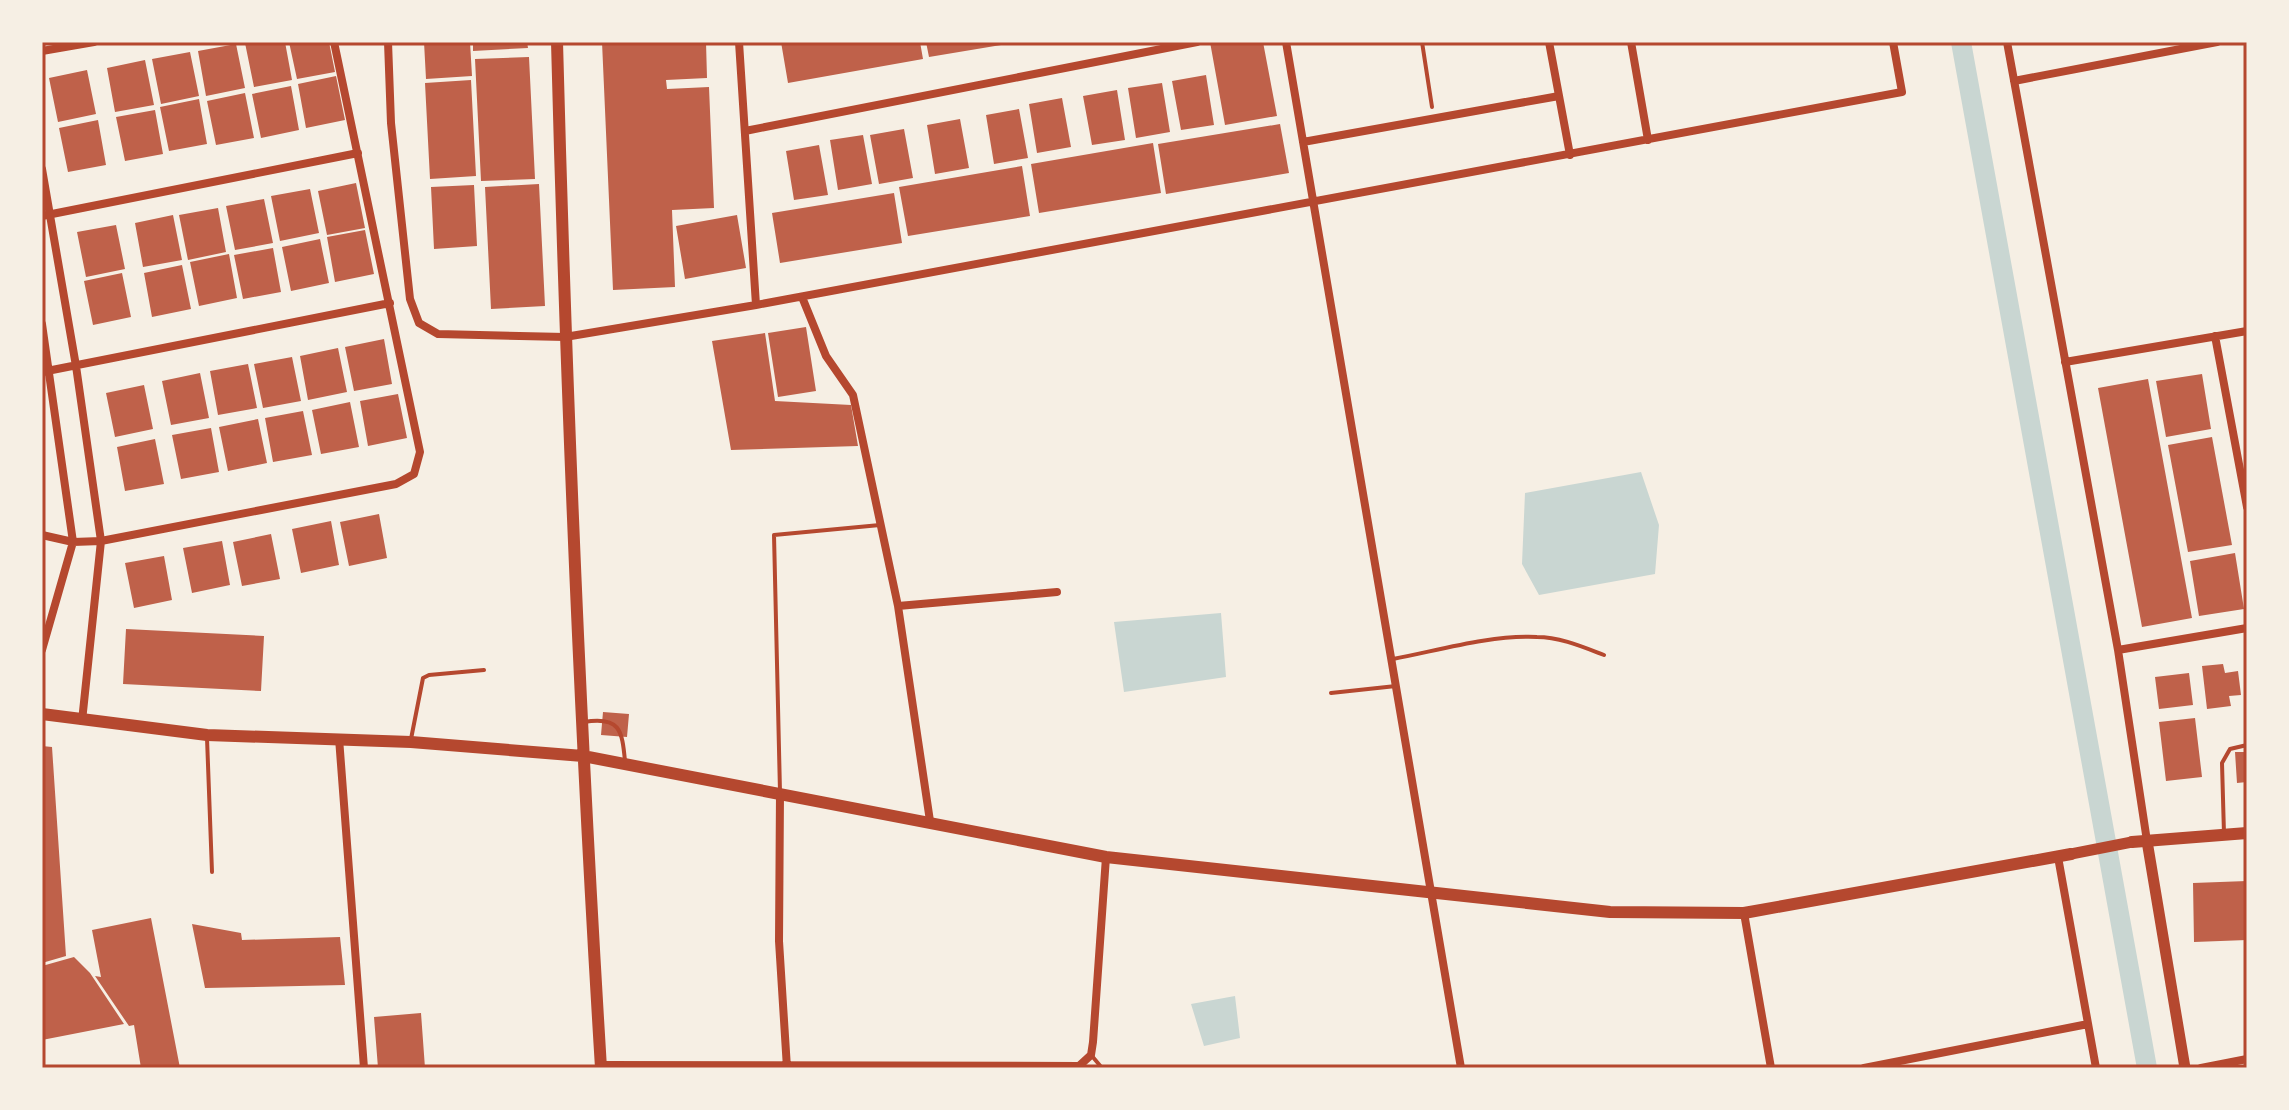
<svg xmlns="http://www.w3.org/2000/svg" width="2289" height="1110" font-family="Quicksand,sans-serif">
	<rect width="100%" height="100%" fill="#f6efe4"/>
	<!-- water -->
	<path fill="#c9d6d2" d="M1641 472 1659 525 1655 574 1539 595 1522 564 1525 493Z
		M1221 613 1226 677 1124 692 1114 622Z
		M1235 996 1240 1038 1204 1046 1191 1004Z"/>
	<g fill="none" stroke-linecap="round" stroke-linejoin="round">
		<!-- canal -->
		<path stroke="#c9d6d2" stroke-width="20" d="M1961 42 2147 1068"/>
	</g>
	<!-- building -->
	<path fill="#bf614a" d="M285 42 292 80 254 87 245 43Z
		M289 42H329L335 72 297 79Z
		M424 42H470L472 76 426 79Z
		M473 42H527L528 48 473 51Z
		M602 42H706L707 78 666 80 667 89 709 87 714 208 672 210 675 287 613 290Z
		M781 42H920L923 59 788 83Z
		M926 42H1007V44L929 57Z
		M1210 42H1263L1277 116 1225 125Z
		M236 44 245 88 206 96 198 51Z
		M190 52 199 96 161 104 152 59Z
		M529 57 535 179 481 181 475 59Z
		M145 60 154 105 115 112 107 68Z
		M87 70 96 114 58 122 49 78Z
		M1206 75 1214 125 1181 130 1172 81Z
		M336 76 345 120 306 128 298 84Z
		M471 80 476 176 430 179 425 83Z
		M1162 83 1170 132 1136 138 1128 88Z
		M291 86 299 130 261 138 252 94Z
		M1117 90 1125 140 1092 145 1083 96Z
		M245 93 254 138 216 145 207 101Z
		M1062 98 1071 147 1037 153 1029 104Z
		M199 99 207 144 169 151 160 107Z
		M1019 109 1028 158 994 164 986 115Z
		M155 110 163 154 125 161 116 117Z
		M960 119 969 168 935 174 927 125Z
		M98 120 106 165 68 172 59 128Z
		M1280 124 1289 173 1166 194 1158 144Z
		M904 129 913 178 879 184 870 135Z
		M863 135 872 184 838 190 830 140Z
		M1153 143 1161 193 1039 213 1031 164Z
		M819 145 828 195 794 200 786 151Z
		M1022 166 1030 216 908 236 899 187Z
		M356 183 365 228 327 235 318 191Z
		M539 184 545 306 491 309 485 187Z
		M474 185 477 246 434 249 431 187Z
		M310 189 319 233 280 241 271 196Z
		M894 193 902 243 780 263 772 213Z
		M264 199 273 243 235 250 226 206Z
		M218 208 226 252 188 260 179 215Z
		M173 215 182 260 143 267 135 223Z
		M737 215 746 268 685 279 676 226Z
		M116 225 125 269 86 277 77 232Z
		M365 230 374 274 335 282 327 237Z
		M320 239 329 283 291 291 282 247Z
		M273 248 281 292 243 299 234 255Z
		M229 254 237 298 199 306 190 262Z
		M182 265 191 309 152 317 144 273Z
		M122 273 131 317 93 325 84 281Z
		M806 327 816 391 778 397 768 333Z
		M765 333 775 401 851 405 858 446 731 450 712 341Z
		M384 339 392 384 354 391 345 347Z
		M338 348 347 392 308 400 300 356Z
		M292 357 301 401 263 408 254 364Z
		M248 364 257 408 218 415 210 371Z
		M200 373 209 418 171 425 162 381Z
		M2202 374 2211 429 2166 437 2156 381Z
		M2148 379 2192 618 2142 627 2098 388Z
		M144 385 153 429 115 437 106 393Z
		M398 394 407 438 368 446 360 401Z
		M350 402 359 447 321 454 312 410Z
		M303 411 312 455 273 462 265 418Z
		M258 419 267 463 228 471 219 427Z
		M211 428 219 472 181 479 172 435Z
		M2212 437 2232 545 2188 552 2168 445Z
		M155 439 164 484 125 491 117 447Z
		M379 514 387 558 349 566 340 522Z
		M331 521 339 565 301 573 292 529Z
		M271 534 280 579 242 586 233 542Z
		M222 541 230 585 192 593 183 548Z
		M2235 553 2244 609 2199 616 2190 561Z
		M164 556 172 600 134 608 125 563Z
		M126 629 264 636 261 691 123 684Z
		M2223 664 2225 673 2238 671 2241 695 2229 696 2231 706 2207 709 2202 666Z
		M2189 673 2193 705 2159 709 2155 677Z
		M603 712 629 714 627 737 601 735Z
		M2195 718 2202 777 2166 781 2159 722Z
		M42 746 52 747 66 956 42 963Z
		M2235 752H2247V782L2237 783Z
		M2247 881V940L2194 942 2193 883Z
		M151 918 180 1068H141L134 1025 129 1026 95 976 101 977 92 930Z
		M192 924 241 933 242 940 340 937 345 985 205 988Z
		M74 957 90 973 124 1024 42 1040V966Z
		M421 1013 425 1068H378L374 1017Z"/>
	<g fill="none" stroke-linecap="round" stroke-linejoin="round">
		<!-- path -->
		<path stroke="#b5482f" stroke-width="4" d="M1422 42 1432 107"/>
		<!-- service -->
		<path stroke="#b5482f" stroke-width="4" d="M1393 659C1440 650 1490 635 1537 637 1560 637 1583 647 1604 655
			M1331 693 1396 686
			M584 722C620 716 622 730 625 761
			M207 738 212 872
			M411 739 423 678 429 675 484 670
			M780 792 774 535 880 525
			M2224 834 2222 763 2230 749 2247 745
			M1092 1056 1102 1068"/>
		<!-- minor -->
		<path stroke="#b5482f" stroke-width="8" d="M388 42 391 123 410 299 419 323 438 334 565 337 756 305 739 42
			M1286 42 1461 1068
			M1549 42 1570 155
			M1631 42 1648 140
			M2007 42 2118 650 2147 841
			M42 51 94 42
			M2014 81 2217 42
			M745 131 1197 42
			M1303 142 1559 96
			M42 169 76 366 101 541 82 721
			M42 216 358 153
			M802 297 826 356 853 395 898 606 930 821
			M756 305 1902 92 1893 42
			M42 324 73 542 42 650
			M2215 336 2247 507
			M2065 362 2247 331
			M42 372 390 303
			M42 535 73 542 101 541 396 484 414 474 420 452 334 42
			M898 606 1057 592
			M2118 650 2247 628
			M339 738 364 1068
			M780 793 779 941 787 1068
			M2058 857 2096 1068
			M1744 913 1771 1068
			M601 1065 1079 1066 1091 1055 1093 1042 1106 857
			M1864 1068 2088 1024
			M2201 1068 2247 1059"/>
		<!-- tertiary -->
		<path stroke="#b5482f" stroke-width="11" d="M2147 841 2185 1068
			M2071 854 2132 842"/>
		<!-- secondary -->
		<path stroke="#b5482f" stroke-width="12" d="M557 42C566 384 580 726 601 1068
			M42 714 207 735 411 742 583 756 1106 857 1610 912 1744 913 2071 854
			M2132 842 2247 833"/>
	</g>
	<!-- border -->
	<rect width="2289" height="1110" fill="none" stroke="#f6efe4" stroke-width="88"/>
	<rect x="44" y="44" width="2201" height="1022" fill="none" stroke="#b5482f" stroke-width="3"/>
</svg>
